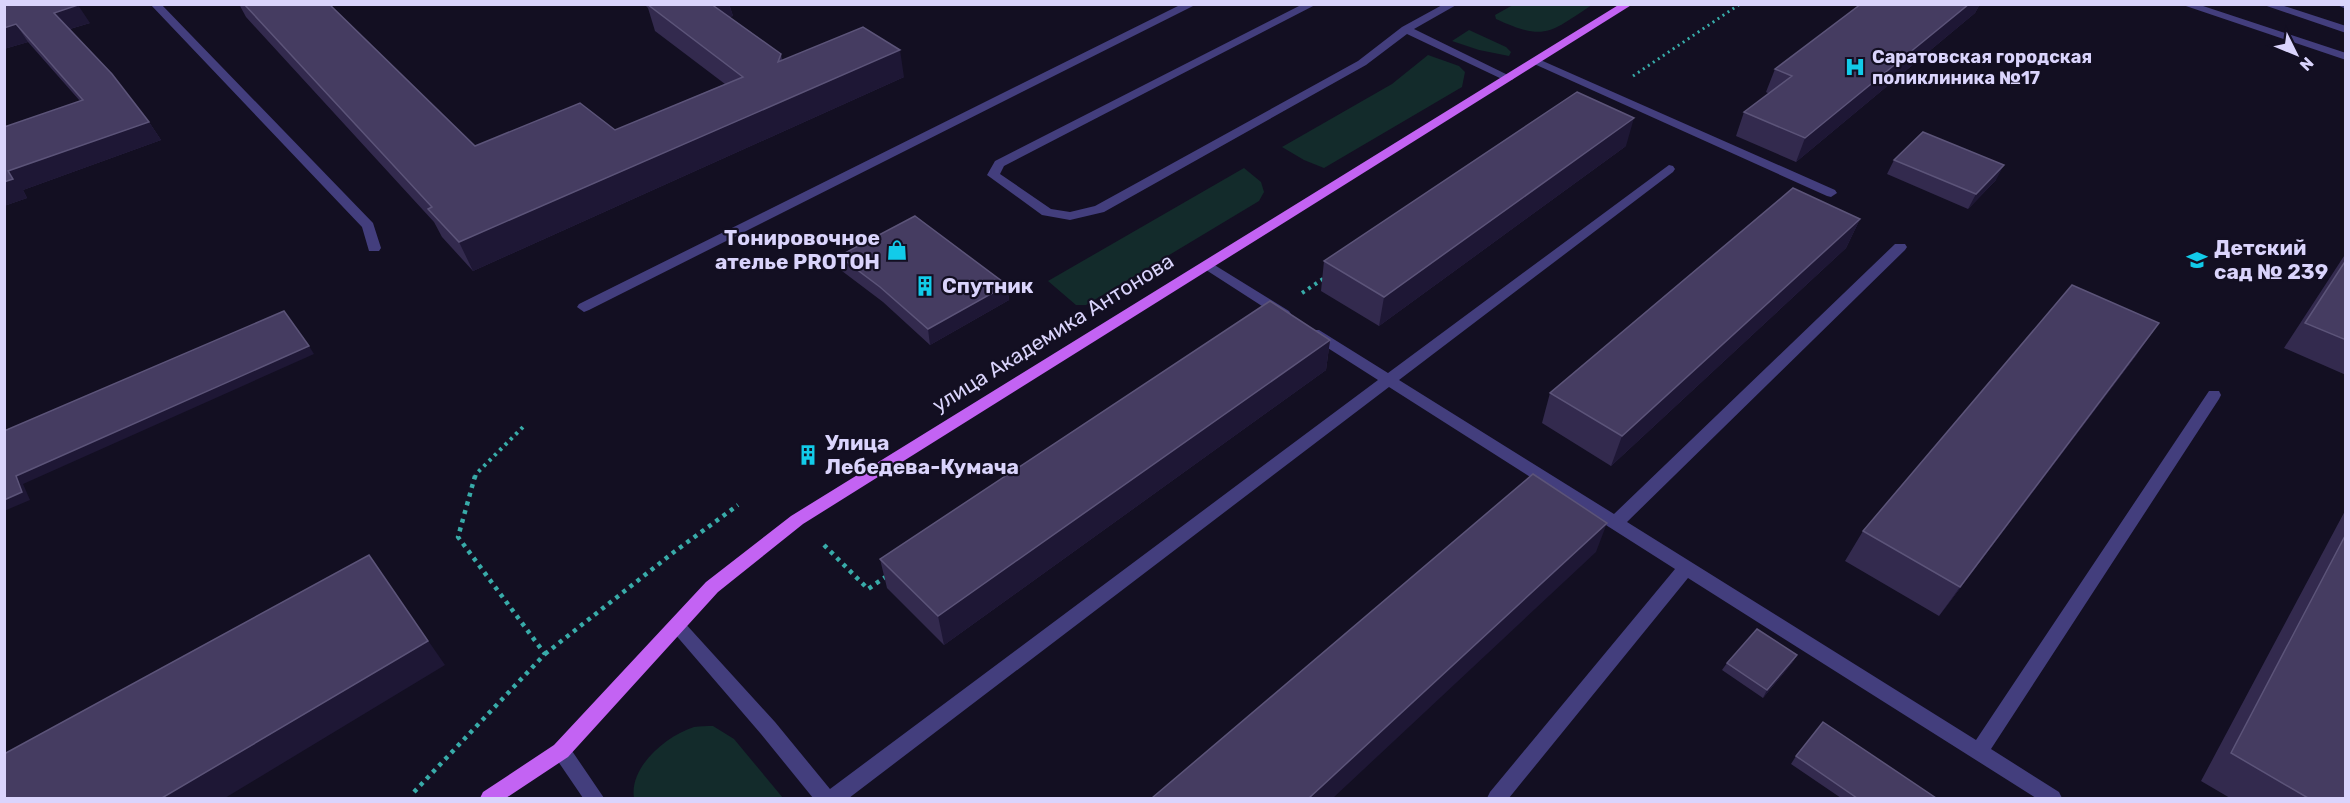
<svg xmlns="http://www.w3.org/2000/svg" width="2350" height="803" font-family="Rubik,sans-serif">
	<rect width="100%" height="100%" fill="#130f22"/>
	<!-- green -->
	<path fill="#132b2b" d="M1513 5V4L1592 5C1550 32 1546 42 1496 19L1495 15Z
		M1469 30 1506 47 1511 52 1509 56 1479 50 1452 41Z
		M1428 55 1459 66 1465 72 1462 87 1324 168 1304 160 1282 147 1392 84Z
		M1244 168 1261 182 1264 192 1259 201 1086 305H1076L1048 281Z
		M713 726 734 739 783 798H634C629 767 666 736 694 727 700 726 707 726 713 726Z"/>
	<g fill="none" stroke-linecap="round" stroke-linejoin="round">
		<!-- path-far2 -->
		<path stroke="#38aba9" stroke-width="3" stroke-dasharray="2 4" stroke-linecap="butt" d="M1633 76 1740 4"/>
		<!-- path-far1 -->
		<path stroke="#38aba9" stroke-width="4" stroke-dasharray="3 4.5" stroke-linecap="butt" d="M1302 293 1326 277
			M475 478 476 474 523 427"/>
		<!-- path -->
		<path stroke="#38aba9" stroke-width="4.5" stroke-dasharray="4 5" stroke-linecap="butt" d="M824 545 868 589 887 576
			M545 654 674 552 738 505
			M414 792 545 654 458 537 475 476"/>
		<!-- minor -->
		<path fill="#433e7d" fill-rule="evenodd" d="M150 4H161L373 223 381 248 379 251H369L362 227Z
			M1182 4H1197L589 310 584 312 577 307 579 304Z
			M1303 4H1317L1004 166 1000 174 1051 209 1070 212 1095 206 1358 61 1402 27 1444 4H1458L1414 29 1514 78 1512 80H1504L1407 34 1366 65 1104 212 1070 220 1042 215 987 175 995 161Z
			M2180 4H2197L2346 53V60Z
			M2261 4H2278L2346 26V33Z
			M2335 4H2346V9Z
			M1536 58 1835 190 1837 193 1831 197 1827 196 1532 63V59Z
			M1669 165 1673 166 1675 169 1673 172 1399 380 1614 514 1895 244H1905L1907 247 1905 250 1627 522 1976 740 2209 391H2219L2221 395 2219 399 1991 749 2059 792 2062 798H2036L1688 578 1509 798H1487L1490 792 1675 569 1389 387 849 798H813L761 734 668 626 671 621 677 619 683 621 775 722 830 789 1378 380 1309 336 1307 333 1309 330H1319L1388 373Z
			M1208 261 1289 311 1291 314 1289 317H1279L1203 268 1201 265Z
			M561 742 568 745 604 798H583L551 751 554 745Z"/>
		<!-- major -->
		<path fill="#c363f3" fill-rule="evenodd" d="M1620 4H1633L803 524 718 592 568 757 506 798H480L483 792 554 745 706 582 791 516Z"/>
	</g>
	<!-- wall -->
	<path fill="#332a4e" d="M4 4 90 23 70 29 149 122 161 140 23 190 27 198 4 206 80 101 28 42 4 49Z
		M239 4H329L475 146 615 130 725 84 655 31 648 8 644 4H729L733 16 729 17 781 54 782 60 904 77 473 271 442 237 434 222 246 17Z
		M1861 4H1980L1975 13 1796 162 1736 136 1744 112 1769 94 1766 92 1775 69Z
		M1626 146 1379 326 1321 291 1324 261Z
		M1894 160 1996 180 1968 209 1887 174Z
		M1860 219 1846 248 1611 466 1542 423 1550 393Z
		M2346 253V375L2284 348Z
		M839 256 1007 285 1009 300 930 345 883 302 842 271Z
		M1330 340 1326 370 944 645 887 588 880 559Z
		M2138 353 1939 616 1845 561 1863 531Z
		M2346 509V798H2230L2201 781Z
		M1797 655 1792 663 1763 698 1722 670 1727 663Z
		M1796 756 1936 798H1841L1791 764Z"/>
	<!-- shaded-wall -->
	<path fill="#1e1735" d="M700 4H729L733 16 704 21Z
		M1969 4H1980L1975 13 1796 162 1805 138Z
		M78 5 90 23 66 30 54 13Z
		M16 24 28 42 4 49V28Z
		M900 50 904 77 473 271 459 242Z
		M1634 118 1626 146 1379 326 1384 297Z
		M149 122 161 140 23 190 27 198 4 206V182L8 171Z
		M2004 165 1996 180 1968 209 1976 194Z
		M1860 219 1846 248 1611 466 1622 436Z
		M1007 285 1009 300 930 345 928 329Z
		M2159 323 2138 353 1939 616 1960 587Z
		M1330 340 1326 370 944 645 938 616Z
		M309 346 314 354 23 484 30 500 4 511V500L16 476Z
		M1607 523 1596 552 1333 798H1309Z
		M369 555 445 665 225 798H162Z
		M1797 655 1792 663 1763 698 1767 690Z"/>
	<!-- building -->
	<path fill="#453c61" stroke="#5c5479" stroke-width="1.5" d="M4 4H78V5L54 13 112 74 149 122 8 171 13 179 4 182V127L83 100 16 24 4 28Z
		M244 4H329L475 146 580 103 615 130 743 77 647 4H711L781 54 778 62 863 27 900 50 459 242 428 209 432 207Z
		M1861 4H1969L1805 138 1744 112 1792 76 1775 69Z
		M1577 92 1634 118 1384 297 1324 261Z
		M1923 132 2004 165 1976 194 1894 160Z
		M1793 188 1860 219 1622 436 1550 393Z
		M915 216 1007 285 928 329 880 287 839 256Z
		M2346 260V340L2305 323Z
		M2072 285 2159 323 1960 587 1863 531Z
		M1270 301 1330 340 938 616 880 559Z
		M284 311 309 346 16 476 22 492 4 500V431Z
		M1533 474 1607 523 1309 798H1152Z
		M2346 534V798H2308L2231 753Z
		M369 555 428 641 162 798H4V754Z
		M1757 629 1797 655 1767 690 1727 663Z
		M1823 722 1936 798H1857L1796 756Z"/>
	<!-- icons -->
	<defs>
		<g id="hospital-bare" transform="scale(1.62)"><path d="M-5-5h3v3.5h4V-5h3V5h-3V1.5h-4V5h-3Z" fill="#12cbe9" stroke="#130f22" stroke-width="2.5" paint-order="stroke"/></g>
		<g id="shop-bare" transform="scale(1.62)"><path d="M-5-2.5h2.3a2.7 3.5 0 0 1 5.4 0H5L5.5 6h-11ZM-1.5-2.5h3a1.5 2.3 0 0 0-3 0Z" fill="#12cbe9" stroke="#130f22" stroke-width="2.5" paint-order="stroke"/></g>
		<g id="school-bare" transform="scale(1.62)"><path d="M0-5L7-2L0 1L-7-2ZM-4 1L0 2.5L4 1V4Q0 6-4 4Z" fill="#12cbe9" stroke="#130f22" stroke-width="2.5" paint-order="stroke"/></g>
		<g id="building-bare" transform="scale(1.62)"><path d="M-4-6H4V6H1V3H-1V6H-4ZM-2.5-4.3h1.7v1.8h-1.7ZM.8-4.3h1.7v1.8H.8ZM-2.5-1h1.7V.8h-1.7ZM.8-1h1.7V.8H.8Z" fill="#12cbe9" stroke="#130f22" stroke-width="2.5" paint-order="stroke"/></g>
	</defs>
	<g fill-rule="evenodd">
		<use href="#hospital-bare" x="1855" y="67"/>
		<use href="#shop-bare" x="897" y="250"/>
		<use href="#school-bare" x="2197" y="260"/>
		<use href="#building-bare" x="925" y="286"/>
		<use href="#building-bare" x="808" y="455"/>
	</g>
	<g text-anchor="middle" stroke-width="4.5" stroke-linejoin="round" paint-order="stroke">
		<!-- far-poi labels -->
		<g font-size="18" font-weight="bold" fill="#dad4fc" stroke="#130f22" text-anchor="start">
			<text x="1872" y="63">Саратовская городская<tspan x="1872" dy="21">поликлиника №17</tspan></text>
		</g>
		<!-- poi labels -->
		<g font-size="21" font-weight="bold" fill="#dad4fc" stroke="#130f22" text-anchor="start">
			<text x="880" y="245" text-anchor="end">Тонировочное<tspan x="880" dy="24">ателье PROTOH</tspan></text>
			<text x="2214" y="255">Детский<tspan x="2214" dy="24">сад № 239</tspan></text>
			<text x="942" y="293">Спутник</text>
			<text x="825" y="450">Улица<tspan x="825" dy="24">Лебедева-Кумача</tspan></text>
		</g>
		<!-- street labels -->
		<g font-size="21" fill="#dad4fc" stroke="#130f22">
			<text transform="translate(1053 333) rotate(-32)" y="7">улица Академика Антонова</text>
		</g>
	</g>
	<!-- border -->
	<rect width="2350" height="803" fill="none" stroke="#dad4fc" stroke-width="12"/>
	<!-- north arrow -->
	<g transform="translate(2296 54) rotate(133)" stroke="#130f22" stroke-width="4.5" paint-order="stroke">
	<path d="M0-4.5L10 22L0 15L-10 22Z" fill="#dad4fc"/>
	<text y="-9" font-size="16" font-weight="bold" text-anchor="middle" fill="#dad4fc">N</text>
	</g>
</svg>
